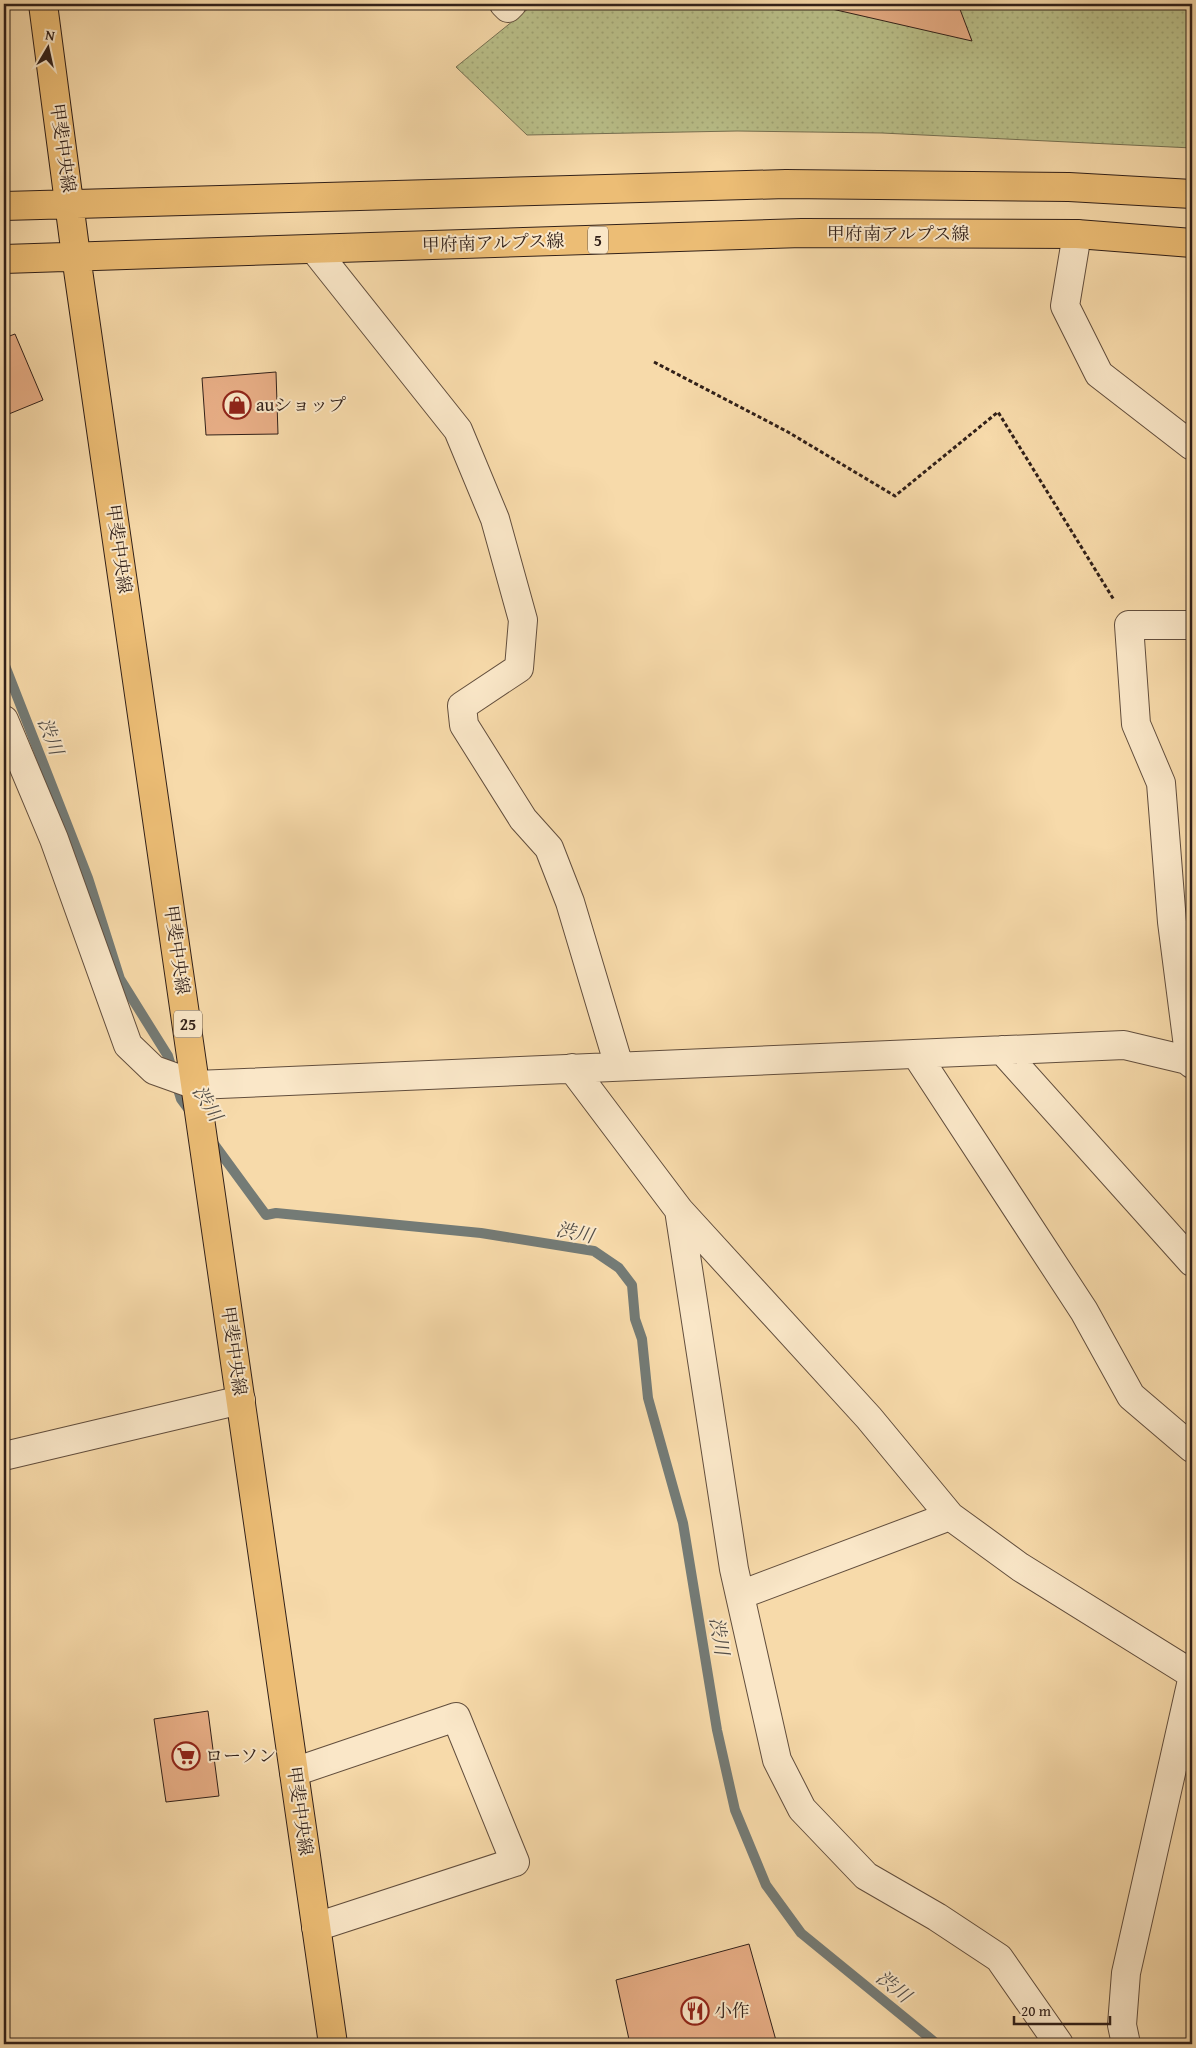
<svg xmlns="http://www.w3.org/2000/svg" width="1196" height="2048" font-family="'Gentium Book Plus','Noto Serif JP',serif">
	<defs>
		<pattern id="green-dots" width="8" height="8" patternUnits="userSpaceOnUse" patternTransform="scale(1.25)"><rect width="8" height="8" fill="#bac08a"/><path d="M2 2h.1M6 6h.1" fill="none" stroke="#a0a576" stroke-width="1.8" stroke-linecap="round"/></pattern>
	</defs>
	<rect width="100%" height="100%" fill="#f7daaa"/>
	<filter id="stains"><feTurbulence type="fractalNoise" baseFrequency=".004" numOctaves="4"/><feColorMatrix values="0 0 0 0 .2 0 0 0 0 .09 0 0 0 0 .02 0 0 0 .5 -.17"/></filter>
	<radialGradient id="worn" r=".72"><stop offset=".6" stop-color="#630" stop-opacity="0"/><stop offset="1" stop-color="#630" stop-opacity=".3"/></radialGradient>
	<!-- green -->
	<path fill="url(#green-dots)" stroke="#767052" d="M534 4H1192V148L882 133 737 131 527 135 456 67Z"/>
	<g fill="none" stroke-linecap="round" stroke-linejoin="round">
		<!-- stream -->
		<path stroke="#747b76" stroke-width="10" d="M4 663 88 878 120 979 168 1056 181 1099 192 1114
			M211 1140 266 1215 276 1213 481 1233 594 1251 619 1268 632 1285 635 1319 642 1339 648 1398 683 1523 717 1730 735 1810 766 1885 801 1933 937 2044"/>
	</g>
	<!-- building -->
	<path fill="#e8ae86" stroke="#312019" d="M810 4H958L972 41Z
		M15 334 43 400 4 416V338Z
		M276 372 278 434 206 435 202 378Z
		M208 1711 219 1796 166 1802 154 1719Z
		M749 1944 777 2044H664L663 2042 658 2044H630L616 1980Z"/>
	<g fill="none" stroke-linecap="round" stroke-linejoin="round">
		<!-- minor casing -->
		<g stroke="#624e3d" stroke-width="30">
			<path id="minor" d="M504 4 508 8 512 4
				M1077 234 1065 306 1099 374 1192 446
				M314 249 458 430 495 519 523 620 519 668 462 706 464 725 523 819 549 848 570 902 619 1066
				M4 720 54 839 128 1045 154 1070 196 1085 1124 1045 1187 1060 1192 1064
				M1002 1050 1192 1262
				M916 1054 1084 1311 1131 1396 1192 1448
				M1190 1062 1172 922 1161 783 1136 724 1129 625H1192
				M572 1068 679 1210 734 1569 777 1760 802 1809 866 1876 937 1917 999 1958 1059 2044
				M679 1210 869 1418 950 1516 1020 1567 1192 1674
				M4 1456 241 1400
				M740 1595 950 1516
				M294 1772 456 1717 515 1862 316 1927
				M1126 2044 1122 2025 1126 1973 1192 1680"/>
		</g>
		<!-- major casing -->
		<g stroke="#312019" stroke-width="30">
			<path id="major" d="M43 4 76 256 333 2044
				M4 206 786 184 1069 187 1192 194
				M4 259 802 233 1077 234 1192 243"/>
		</g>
		<!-- path -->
		<path stroke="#312019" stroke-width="3" stroke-dasharray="4 2.5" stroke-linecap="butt" d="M654 362 788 432 895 496 998 412 1114 600"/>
		<!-- minor -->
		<use href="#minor" stroke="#fae7c8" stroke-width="28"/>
		<!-- major -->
		<use href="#major" stroke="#ecbd75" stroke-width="28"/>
	</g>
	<!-- icons -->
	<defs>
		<g id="shop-ring" transform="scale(1.4375)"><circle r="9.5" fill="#fae7c8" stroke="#8f2418" stroke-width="1.5"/><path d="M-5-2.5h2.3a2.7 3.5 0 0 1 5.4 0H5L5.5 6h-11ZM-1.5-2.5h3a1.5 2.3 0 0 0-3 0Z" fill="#8f2418"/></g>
		<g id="supermarket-ring" transform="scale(1.4375)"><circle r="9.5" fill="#fae7c8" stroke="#8f2418" stroke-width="1.5"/><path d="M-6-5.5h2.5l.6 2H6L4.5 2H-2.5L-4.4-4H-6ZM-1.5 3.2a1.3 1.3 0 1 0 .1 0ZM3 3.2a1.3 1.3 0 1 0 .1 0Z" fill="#8f2418"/></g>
		<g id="restaurant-ring" transform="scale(1.4375)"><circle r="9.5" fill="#fae7c8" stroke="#8f2418" stroke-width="1.5"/><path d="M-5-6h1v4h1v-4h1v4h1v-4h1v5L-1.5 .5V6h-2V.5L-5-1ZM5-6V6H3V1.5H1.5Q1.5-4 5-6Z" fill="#8f2418"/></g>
	</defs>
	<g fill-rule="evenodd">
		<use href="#shop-ring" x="237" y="405"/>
		<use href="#supermarket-ring" x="186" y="1756"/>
		<use href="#restaurant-ring" x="695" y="2011"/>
	</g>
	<g text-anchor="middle" stroke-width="4" stroke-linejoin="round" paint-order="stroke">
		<!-- shield labels -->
		<g fill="#fae7c8" stroke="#6d5c4e" stroke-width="1">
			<rect x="588" y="226.5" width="20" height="27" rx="4"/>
			<rect x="174" y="1010.5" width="28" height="27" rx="4"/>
		</g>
		<g font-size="16" font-weight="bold" fill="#312019">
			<text x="598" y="246">5</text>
			<text x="188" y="1030">25</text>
		</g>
		<!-- street labels -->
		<g font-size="18" fill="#312019" stroke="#fae7c8">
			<text transform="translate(63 148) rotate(82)" y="6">甲斐中央線</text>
			<text x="898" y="240">甲府南アルプス線</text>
			<text transform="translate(493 243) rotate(-2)" y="6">甲府南アルプス線</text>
			<text transform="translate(119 549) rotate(82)" y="6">甲斐中央線</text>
			<text transform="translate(177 950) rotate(82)" y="6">甲斐中央線</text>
			<text transform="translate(234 1351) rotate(82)" y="6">甲斐中央線</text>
			<text transform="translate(300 1811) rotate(82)" y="6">甲斐中央線</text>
		</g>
		<!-- poi labels -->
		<g font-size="18" fill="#312019" stroke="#fae7c8" text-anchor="start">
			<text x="256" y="411">auショップ</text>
			<text x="205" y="1762">ローソン</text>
			<text x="714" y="2017">小作</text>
		</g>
		<!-- water labels -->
		<g font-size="19" font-style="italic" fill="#534e48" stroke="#fae7c8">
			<text transform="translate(51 736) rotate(69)" y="7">渋川</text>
			<text transform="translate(208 1103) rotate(58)" y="7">渋川</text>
			<text transform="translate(575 1232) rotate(12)" y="7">渋川</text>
			<text transform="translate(720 1636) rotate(81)" y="7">渋川</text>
			<text transform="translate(894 1986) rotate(39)" y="7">渋川</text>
		</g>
	</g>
	<!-- margin -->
	<rect width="1196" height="2048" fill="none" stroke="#f7daaa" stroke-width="20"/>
	<rect x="5" y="5" width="1186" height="2038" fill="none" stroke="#312019" stroke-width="2.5"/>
	<rect x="10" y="10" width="1176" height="2028" fill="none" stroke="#312019"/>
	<!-- north arrow -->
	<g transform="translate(48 48) rotate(9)" stroke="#fae7c8" stroke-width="4" paint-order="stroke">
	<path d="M0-4L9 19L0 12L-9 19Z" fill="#312019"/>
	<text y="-8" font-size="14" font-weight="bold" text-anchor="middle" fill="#312019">N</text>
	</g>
	<!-- scale -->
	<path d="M1014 2016v8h96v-8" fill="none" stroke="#312019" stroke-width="2.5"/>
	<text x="1021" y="2016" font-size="15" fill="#312019" stroke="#fae7c8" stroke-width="4" paint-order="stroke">20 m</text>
	<rect width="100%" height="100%" filter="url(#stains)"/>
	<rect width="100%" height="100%" fill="url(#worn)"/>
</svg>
